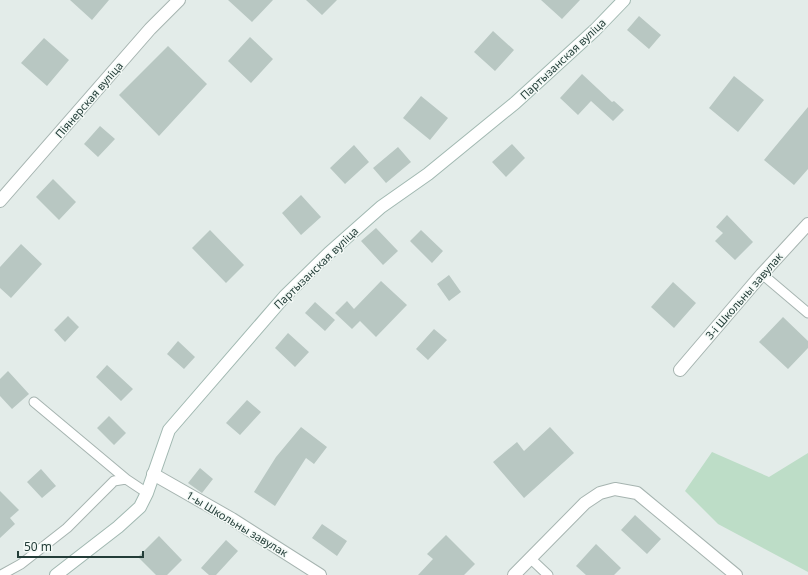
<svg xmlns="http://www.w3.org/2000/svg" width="808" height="575" font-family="'Noto Sans',sans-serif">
	<rect width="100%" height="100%" fill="#e3ece9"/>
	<!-- green -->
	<path fill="#bdddc7" d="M712 452 769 477 808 453V572L718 524 685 491Z"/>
	<!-- building -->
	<path fill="#b8c7c2" d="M70 0H109L92 20Z
		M228 0H273L252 22Z
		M306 0H337L322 15Z
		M541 0H580L562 19Z
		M639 16 661 35 649 49 627 30Z
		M493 31 514 50 495 71 474 52Z
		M250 37 273 59 251 83 228 61Z
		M44 38 69 60 47 86 21 63Z
		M168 46 207 84 159 136 119 95Z
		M582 74 612 102 614 101 624 110 613 121 591 101 578 115 560 98Z
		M734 76 764 100 738 132 709 108Z
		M421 96 448 118 430 140 403 118Z
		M808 107V169L794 185 764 160Z
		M100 126 115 139 98 157 84 144Z
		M512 144 525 158 506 177 492 162Z
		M354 145 369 162 345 184 330 168Z
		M398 147 411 162 386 183 373 168Z
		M53 179 76 202 59 220 36 197Z
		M301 195 321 217 301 235 282 213Z
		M727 215 753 242 735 260 715 241 723 233 716 227Z
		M376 228 398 251 383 265 361 241Z
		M210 230 244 265 226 283 192 248Z
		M421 230 443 251 432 263 410 241Z
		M21 244 42 264 11 298 0 288V267Z
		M449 275 461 292 449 301 437 284Z
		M381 281 407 305 376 337 360 321 352 329 335 313 347 301 354 309Z
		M673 282 696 303 674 328 651 307Z
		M315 302 335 320 325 331 305 313Z
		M68 316 79 327 65 342 54 330Z
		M783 317 808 341V348L788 369 759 342Z
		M434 329 447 340 428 360 416 349Z
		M288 333 309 352 295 367 275 348Z
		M178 341 195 357 184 369 167 354Z
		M107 365 133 389 121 401 96 377Z
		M8 371 29 394 12 409 0 396V379Z
		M247 400 261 412 240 435 226 423Z
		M109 416 126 433 114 445 97 428Z
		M301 427 327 447 314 464 306 458 275 506 254 492 276 457Z
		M550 427 574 453 524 498 493 462 517 442 524 451Z
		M200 468 213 479 202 493 188 483Z
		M41 469 56 486 42 498 27 482Z
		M0 491 19 510 10 518 15 524 0 538Z
		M635 515 661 539 647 554 621 530Z
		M322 524 347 541 337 556 312 538Z
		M446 535 475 564 464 575H418L433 559 427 554Z
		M159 536 182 560 167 575H156L138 557Z
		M226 540 238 551 216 575H209L201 568Z
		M596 544 621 568 614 575H586L576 566Z"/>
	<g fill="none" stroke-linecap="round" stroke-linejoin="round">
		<!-- lane casing -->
		<g stroke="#a6b4b0" stroke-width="11">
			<path id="lane" d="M762 274 808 313
				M34 402 126 479
				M531 559 548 575
				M1 575 21 564 67 528 114 481 126 479 147 493"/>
		</g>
		<!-- street casing -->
		<g stroke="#a6b4b0" stroke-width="14">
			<path id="street" d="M0 201 150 29 179 0
				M680 370 762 274 808 224
				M153 474 232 519 320 575
				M514 575 585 503 600 493 615 489 637 493 736 575"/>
		</g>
		<!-- secondary casing -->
		<g stroke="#a1b8b1" stroke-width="14">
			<path id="secondary" d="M56 575 118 527 140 507 147 493 169 430 285 296 329 253 381 207 428 174 515 103 595 30 624 0"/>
		</g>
		<!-- lane -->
		<use href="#lane" stroke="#fff" stroke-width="9"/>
		<!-- street -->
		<use href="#street" stroke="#fff" stroke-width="12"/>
		<!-- secondary -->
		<use href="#secondary" stroke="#fff" stroke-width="12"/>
	</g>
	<g text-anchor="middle" stroke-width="3" stroke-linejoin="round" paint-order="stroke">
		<!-- street labels -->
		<g font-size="11" fill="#233d38" stroke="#f3f9f6">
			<text transform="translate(563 59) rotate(-43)" y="4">Партызанская вуліца</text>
			<text transform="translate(89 100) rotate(-49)" y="4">Піянерская вуліца</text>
			<text transform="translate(316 268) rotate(-44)" y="4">Партызанская вуліца</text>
			<text transform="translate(744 296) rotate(-49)" y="4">3-і Школьны завулак</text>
			<text transform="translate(237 524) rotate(31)" y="4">1-ы Школьны завулак</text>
		</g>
	</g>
	<!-- scale -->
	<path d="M18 551v6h125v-6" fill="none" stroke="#233d38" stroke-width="2"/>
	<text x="24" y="551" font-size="12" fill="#233d38" stroke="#f3f9f6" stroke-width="3" paint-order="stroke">50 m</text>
</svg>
